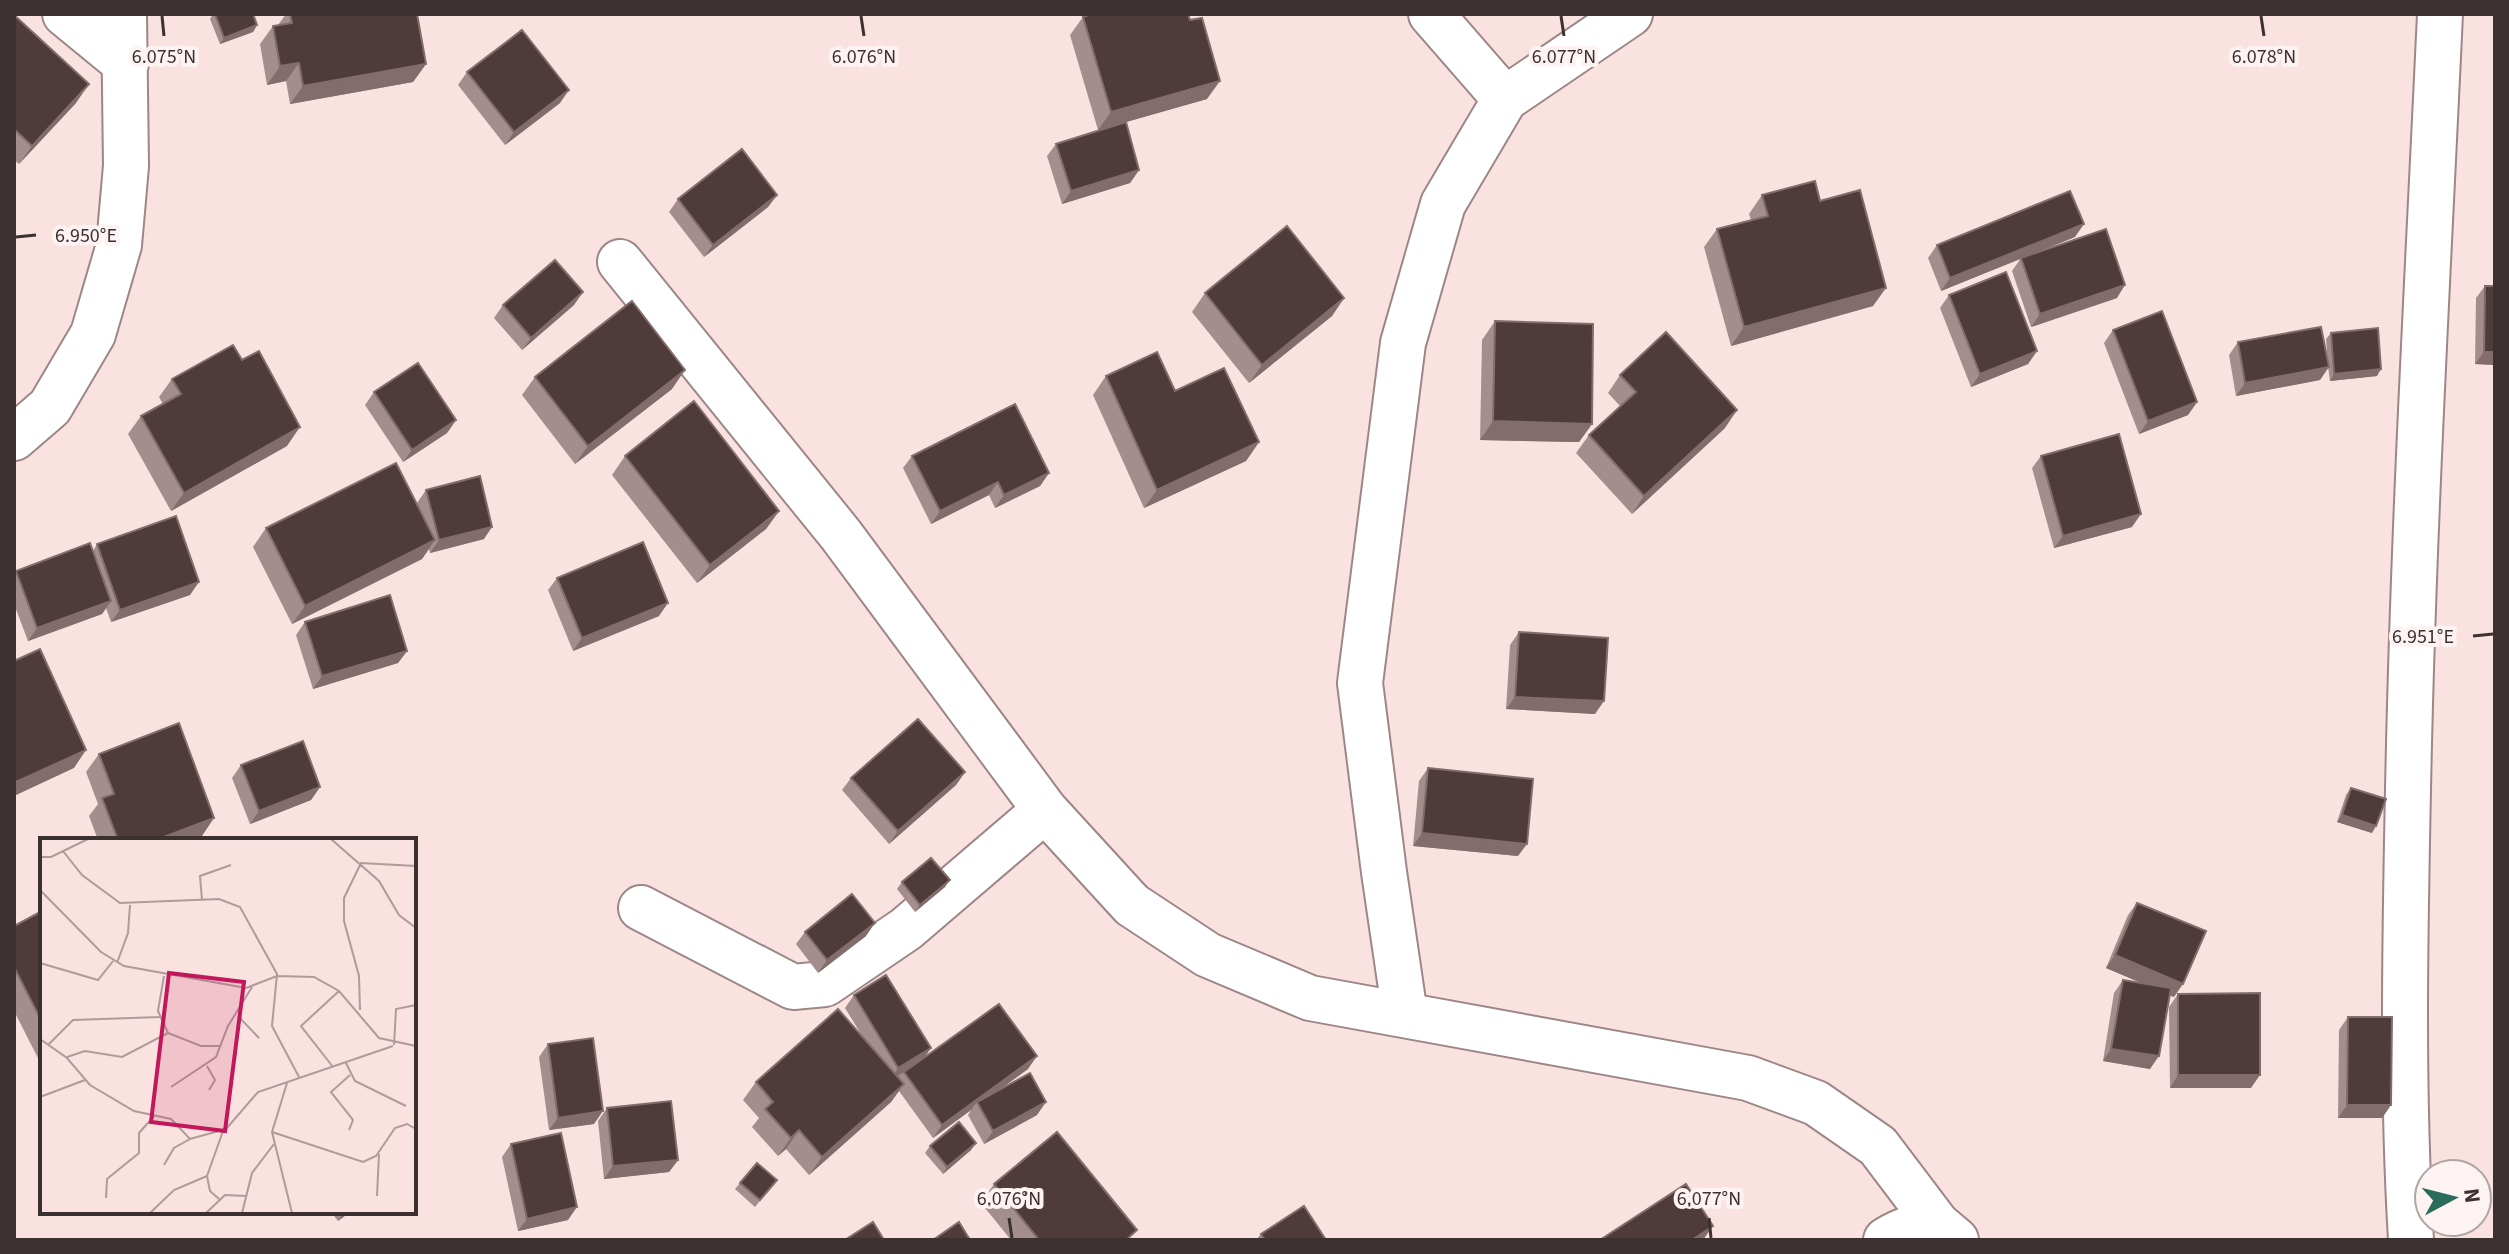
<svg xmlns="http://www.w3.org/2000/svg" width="2509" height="1254" font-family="'Source Sans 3',sans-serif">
	<rect width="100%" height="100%" fill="#fae2e0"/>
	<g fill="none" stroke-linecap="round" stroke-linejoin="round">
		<!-- minor casing -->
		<g stroke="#9d8786" stroke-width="48">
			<path id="minor" d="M65 14 126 64
				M1431 14 1505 99
				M620 262 841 535 1045 810 1132 905 1208 955 1310 998 1748 1078 1816 1103 1878 1146 1937 1224 1956 1240
				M14 438 50 407 93 334 119 245 126 166 124 14
				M641 908 793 987 825 984 906 929 1045 810
				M1405 1015 1384 872 1360 683 1403 343 1443 204 1505 99 1630 14
				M1886 1240C1903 1229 1917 1226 1937 1224
				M2411 1240C2402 1090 2405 940 2408 790 2413 531 2428 273 2440 14"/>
		</g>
		<!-- minor -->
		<use href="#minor" stroke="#fff" stroke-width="44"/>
	</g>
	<!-- wall -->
	<path fill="#a48e8d" d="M213 14H253L257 25 253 32 220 44 210 19Z
		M286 14H290L426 64 413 82 290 104 286 81 267 85 260 44 273 26 278 25Z
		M14 15 76 103 19 164 14 160Z
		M1083 17 1207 99 1126 122 1139 170 1130 183 1062 204 1047 156 1056 144 1098 130 1070 35Z
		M467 72 560 103 505 145 458 85Z
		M777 195 768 207 704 257 669 212 678 199Z
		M1762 195 1820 201 1873 306 1731 346 1704 247 1717 229 1751 220 1749 214Z
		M2075 237 2023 258 2117 298 2031 327 2012 271 2021 258 1941 291 1928 258 1937 245Z
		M2485 286 2495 365 2475 364 2476 298Z
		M1205 293 1344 298 1332 316 1249 383 1192 312Z
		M1949 295 2037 351 2028 364 1971 387 1940 308Z
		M503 305H574L522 350 494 318Z
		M1495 321 1592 424 1579 442 1480 440 1482 340Z
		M2113 330 2197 402 2188 415 2139 434 2104 343Z
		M2331 333 2377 376 2330 381 2328 367 2320 380 2236 396 2229 355 2238 342 2328 365 2326 339Z
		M242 360 287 446 171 511 128 434 141 416 163 404 159 397 172 379Z
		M1620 375 1725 428 1632 514 1576 453 1589 435 1620 406 1608 393Z
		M1106 376 1175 391 1259 442 1246 461 1144 508 1093 395Z
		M535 377 672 389 575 464 522 395Z
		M374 392 456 420 447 433 403 462 365 405Z
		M625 456 779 511 766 529 697 583 612 475Z
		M912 456 1049 473 1040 486 995 508 989 495 931 524 903 468Z
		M2041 456 2132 527 2054 548 2032 468Z
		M426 490 484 539 430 553 429 549 422 559 292 624 253 547 266 528 419 507 417 503Z
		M97 544 190 595 111 622 106 608 102 614 28 641 14 604V574L16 571 93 551Z
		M557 578 659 616 573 651 548 590Z
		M305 622 407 651 398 663 313 689 296 635Z
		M1519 632 1595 714 1506 709 1510 645Z
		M99 754 202 836 191 840H98L89 816 98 804 86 772Z
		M241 765 320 787 311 800 250 824 232 778Z
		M1428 768 1518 856 1413 846 1419 781Z
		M965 772 956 785 889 844 842 790 851 778Z
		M2351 788 2372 833 2337 822 2346 795Z
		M902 882 945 887 915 912 897 889Z
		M2137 903 2174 997 2169 995 2150 1069 2103 1061 2114 993 2123 980 2142 983 2106 968 2128 915Z
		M42 911V1058L39 1060 14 1011V926Z
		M805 932 866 936 818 973 796 944Z
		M2178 994 2251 1088H2170L2169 1007Z
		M854 995 924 1058 1028 1069 999 1090 1037 1115 984 1144 968 1115 971 1110 933 1138 899 1091 891 1102 809 1175 786 1149 778 1156 752 1127 759 1118 743 1100 756 1082 864 1039 845 1008Z
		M2348 1017 2391 1105 2382 1118H2338L2339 1030Z
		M548 1044 594 1124 549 1130 539 1057Z
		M607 1108 678 1160 669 1172 604 1179 598 1121Z
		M511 1144 568 1220 518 1231 502 1157Z
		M930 1146 971 1150 943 1174 925 1153Z
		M777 1180 755 1207 735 1189 740 1183Z
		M994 1184 1130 1240H1011L981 1203Z
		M331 1212H350L338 1221Z
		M1261 1234 1326 1240H1256Z"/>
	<!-- shaded-wall -->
	<path fill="#826d6c" d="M257 25 253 32 220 44 224 38Z
		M299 63 286 81 267 85 280 66Z
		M426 64 413 82 290 104 303 86Z
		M1220 81 1207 99 1098 130 1111 112Z
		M89 84 76 103 19 164 32 146Z
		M569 90 560 103 505 145 514 132Z
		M1139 170 1130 183 1062 204 1071 191Z
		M777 195 768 207 704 257 713 245Z
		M2084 224 2075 237 1941 291 1950 278Z
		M2125 285 2117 298 2031 327 2040 314Z
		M1886 288 1873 306 1731 346 1744 327Z
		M583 292 574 305 522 350 531 338Z
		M1344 298 1332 316 1249 383 1262 365Z
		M2037 351 2028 364 1971 387 1980 374Z
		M2484 352H2495V365L2475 364Z
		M2329 367 2320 380 2236 396 2245 383Z
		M2381 369 2377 376 2330 381 2334 374Z
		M685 370 672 389 575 464 588 446Z
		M2197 402 2188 415 2139 434 2148 421Z
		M1737 410 1725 428 1632 514 1644 496Z
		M456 420 447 433 403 462 412 450Z
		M1493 421 1592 424 1579 442 1480 440Z
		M300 427 287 446 171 511 184 493Z
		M1259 442 1246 461 1144 508 1157 490Z
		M1049 473 1040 486 995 508 1004 495Z
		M998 482 989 495 931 524 940 511Z
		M779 511 766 529 697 583 710 565Z
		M2141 514 2132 527 2054 548 2063 536Z
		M492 527 484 539 430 553 439 540Z
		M435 540 422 559 292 624 305 606Z
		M199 582 190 595 111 622 120 610Z
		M111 601 102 614 28 641 37 628Z
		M668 603 659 616 573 651 582 638Z
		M407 651 398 663 313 689 322 676Z
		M1515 697 1604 701 1595 714 1506 709Z
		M86 750 74 768 14 796V786L16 782Z
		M965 772 956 785 889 844 898 831Z
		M320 787 311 800 250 824 259 811Z
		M2342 815 2376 826 2372 833 2337 822Z
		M214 818 202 836 191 840H156Z
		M1422 833 1527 844 1518 856 1413 846Z
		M950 880 945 887 915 912 920 905Z
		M875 923 866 936 818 973 827 960Z
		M2115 955 2183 984 2174 997 2106 968Z
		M931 1048 922 1061 889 1081 898 1068Z
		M2111 1049 2159 1056 2150 1069 2103 1061Z
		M1037 1056 1028 1069 978 1105 977 1102 971 1110 933 1138 942 1125Z
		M2178 1075H2260L2251 1088H2170Z
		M904 1084 891 1102 809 1175 822 1157Z
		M1046 1102 1037 1115 984 1144 993 1131Z
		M2347 1105H2391L2382 1118H2338Z
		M603 1111 594 1124 549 1130 558 1118Z
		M799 1130 786 1149 778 1156 791 1138Z
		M976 1143 971 1150 943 1174 947 1167Z
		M678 1160 669 1172 604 1179 613 1166Z
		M577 1207 568 1220 518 1231 527 1219Z
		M345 1212H350L338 1221Z
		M1713 1226 1703 1240H1692Z"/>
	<!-- building -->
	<path fill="#4e3b3a" stroke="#826d6c" stroke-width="2" d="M215 14H253L257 25 224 38Z
		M290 14H417L426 64 303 86 299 63 280 66 273 26 292 23Z
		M1092 14H1188L1190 20 1202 18 1220 81 1111 112 1083 17Z
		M14 15 89 84 32 146 14 129Z
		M522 30 569 90 514 132 467 72Z
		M1126 122 1139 170 1071 191 1056 144Z
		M742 149 777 195 713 245 678 199Z
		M1815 181 1820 201 1860 190 1886 288 1744 327 1717 229 1768 216 1762 195Z
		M2070 191 2084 224 1950 278 1937 245Z
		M1287 226 1344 298 1262 365 1205 293Z
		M2106 229 2125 285 2040 314 2021 258Z
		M555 260 583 292 531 338 503 305Z
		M2006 272 2037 351 1980 374 1949 295Z
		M2485 286H2495V352H2484Z
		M632 301 685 370 588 446 535 377Z
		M2162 311 2197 402 2148 421 2113 330Z
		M1495 321 1593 324 1592 424 1493 421Z
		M2321 327 2329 367 2245 383 2238 342Z
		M2378 328 2381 369 2334 374 2331 333Z
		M1666 332 1737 410 1644 496 1589 435 1636 392 1620 375Z
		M233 345 242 360 259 351 300 427 184 493 141 416 181 394 172 379Z
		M1157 352 1175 391 1224 368 1259 442 1157 490 1106 376Z
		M418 363 456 420 412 450 374 392Z
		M694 401 779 511 710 565 625 456Z
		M1015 404 1049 473 1004 495 998 482 940 511 912 456Z
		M2119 434 2141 514 2063 536 2041 456Z
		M396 463 435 540 305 606 266 528Z
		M480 476 492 527 439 540 426 490Z
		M176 516 199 582 120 610 97 544Z
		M643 542 668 603 582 638 557 578Z
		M90 543 111 601 37 628 16 571Z
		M390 595 407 651 322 676 305 622Z
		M1519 632 1608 638 1604 701 1515 697Z
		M40 649 86 750 16 782 14 778V661Z
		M918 719 965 772 898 831 851 778Z
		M179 723 214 818 156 840H118L102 798 114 794 99 754Z
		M303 741 320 787 259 811 241 765Z
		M1428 768 1533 779 1527 844 1422 833Z
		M2351 788 2386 799 2376 826 2342 815Z
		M931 858 950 880 920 905 902 882Z
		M852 894 875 923 827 960 805 932Z
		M2137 903 2206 931 2183 984 2115 955Z
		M42 911V1022L14 967V926Z
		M886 975 931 1048 898 1068 854 995Z
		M2123 980 2171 988 2159 1056 2111 1049Z
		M2260 993V1075H2178V994Z
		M999 1004 1037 1056 942 1125 904 1072Z
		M838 1009 904 1084 822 1157 799 1130 791 1138 765 1109 773 1102 756 1082Z
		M2348 1017H2392L2391 1105H2347Z
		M593 1038 603 1111 558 1118 548 1044Z
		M1030 1073 1046 1102 993 1131 977 1102Z
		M671 1101 678 1160 613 1166 607 1108Z
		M959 1122 976 1143 947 1167 930 1146Z
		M1057 1132 1137 1230 1126 1240H1039L994 1184Z
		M561 1133 577 1207 527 1219 511 1144Z
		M757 1163 777 1180 760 1200 740 1183Z
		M1686 1184 1713 1226 1692 1240H1600Z
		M1304 1206 1326 1240H1265L1261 1234Z
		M873 1222 884 1240H845Z
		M959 1222 970 1240H933Z"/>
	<!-- ticks -->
	<path fill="none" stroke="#3b3131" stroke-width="3" d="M162 16 164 36M861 16 864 36M1561 16 1564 36M2261 16 2264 36M16 237 36 235M2473 636 2493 634M1009 1218 1012 1238M1709 1218 1711 1238"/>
	<!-- overview -->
	<g transform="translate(40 838)">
		<rect width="376" height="376" fill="#fae2e0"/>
		<path fill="none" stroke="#ae9b9a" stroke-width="2" d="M291 1 339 43 359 77 376 90M23 13 42 37 80 65 179 61 200 69 237 136 232 188 259 239M0 19H11L48 1M0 52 61 114 84 128 206 150 237 138 274 139 299 153 339 200 376 208M162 62 160 38 191 27M0 125 58 142 73 123M77 125 88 95 90 67M124 138 118 173 128 195 161 208H181M320 172 319 138 304 83V60L321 25 376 28M198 178 219 200M0 201 27 220 50 247 94 273 131 281 150 301 186 291 218 254 353 208M8 207 33 182 120 179M354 207 356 171 376 167M27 219 45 213 82 219 128 195M306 225 315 243 366 268M167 228 175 242 169 252M293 229 261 188 299 153M247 245 232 294 252 375M131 249 176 219 188 188 212 149M0 259 45 242M309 292 313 282 291 254 310 237M232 294 323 324 336 318 355 290 367 286 376 291M124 327 134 310 150 301M337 358 339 316M66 360 67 341 99 315V295L115 277M179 361 170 353 167 338 183 293M110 375 134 352 167 338M166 375 185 357 206 358M202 375 212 335 234 306"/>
		<path fill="#c2185b" fill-opacity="0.15" stroke="#c2185b" stroke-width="4" d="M129 135 204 144 185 293 111 284Z"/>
		<rect width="376" height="376" fill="none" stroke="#3b3131" stroke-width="4"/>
	</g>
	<g font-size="20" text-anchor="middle" fill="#3b3131" stroke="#fdf3f2" stroke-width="8" stroke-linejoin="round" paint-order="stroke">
		<text x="164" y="63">6.075°N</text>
		<text x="864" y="63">6.076°N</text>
		<text x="1564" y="63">6.077°N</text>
		<text x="2264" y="63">6.078°N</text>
		<text x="86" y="242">6.950°E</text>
		<text x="2423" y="643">6.951°E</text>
		<text x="1009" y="1205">6.076°N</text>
		<text x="1709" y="1205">6.077°N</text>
	</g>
	<!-- border -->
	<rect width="2509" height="1254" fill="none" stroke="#3b3131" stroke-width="32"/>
	<!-- north arrow -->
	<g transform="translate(2453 1198) rotate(83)"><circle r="38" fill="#fdf3f2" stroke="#afa5a5" stroke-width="2"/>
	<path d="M0-6L14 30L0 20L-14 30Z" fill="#2a6b5a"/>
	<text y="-12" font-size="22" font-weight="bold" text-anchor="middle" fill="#3b3131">N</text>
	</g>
</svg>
